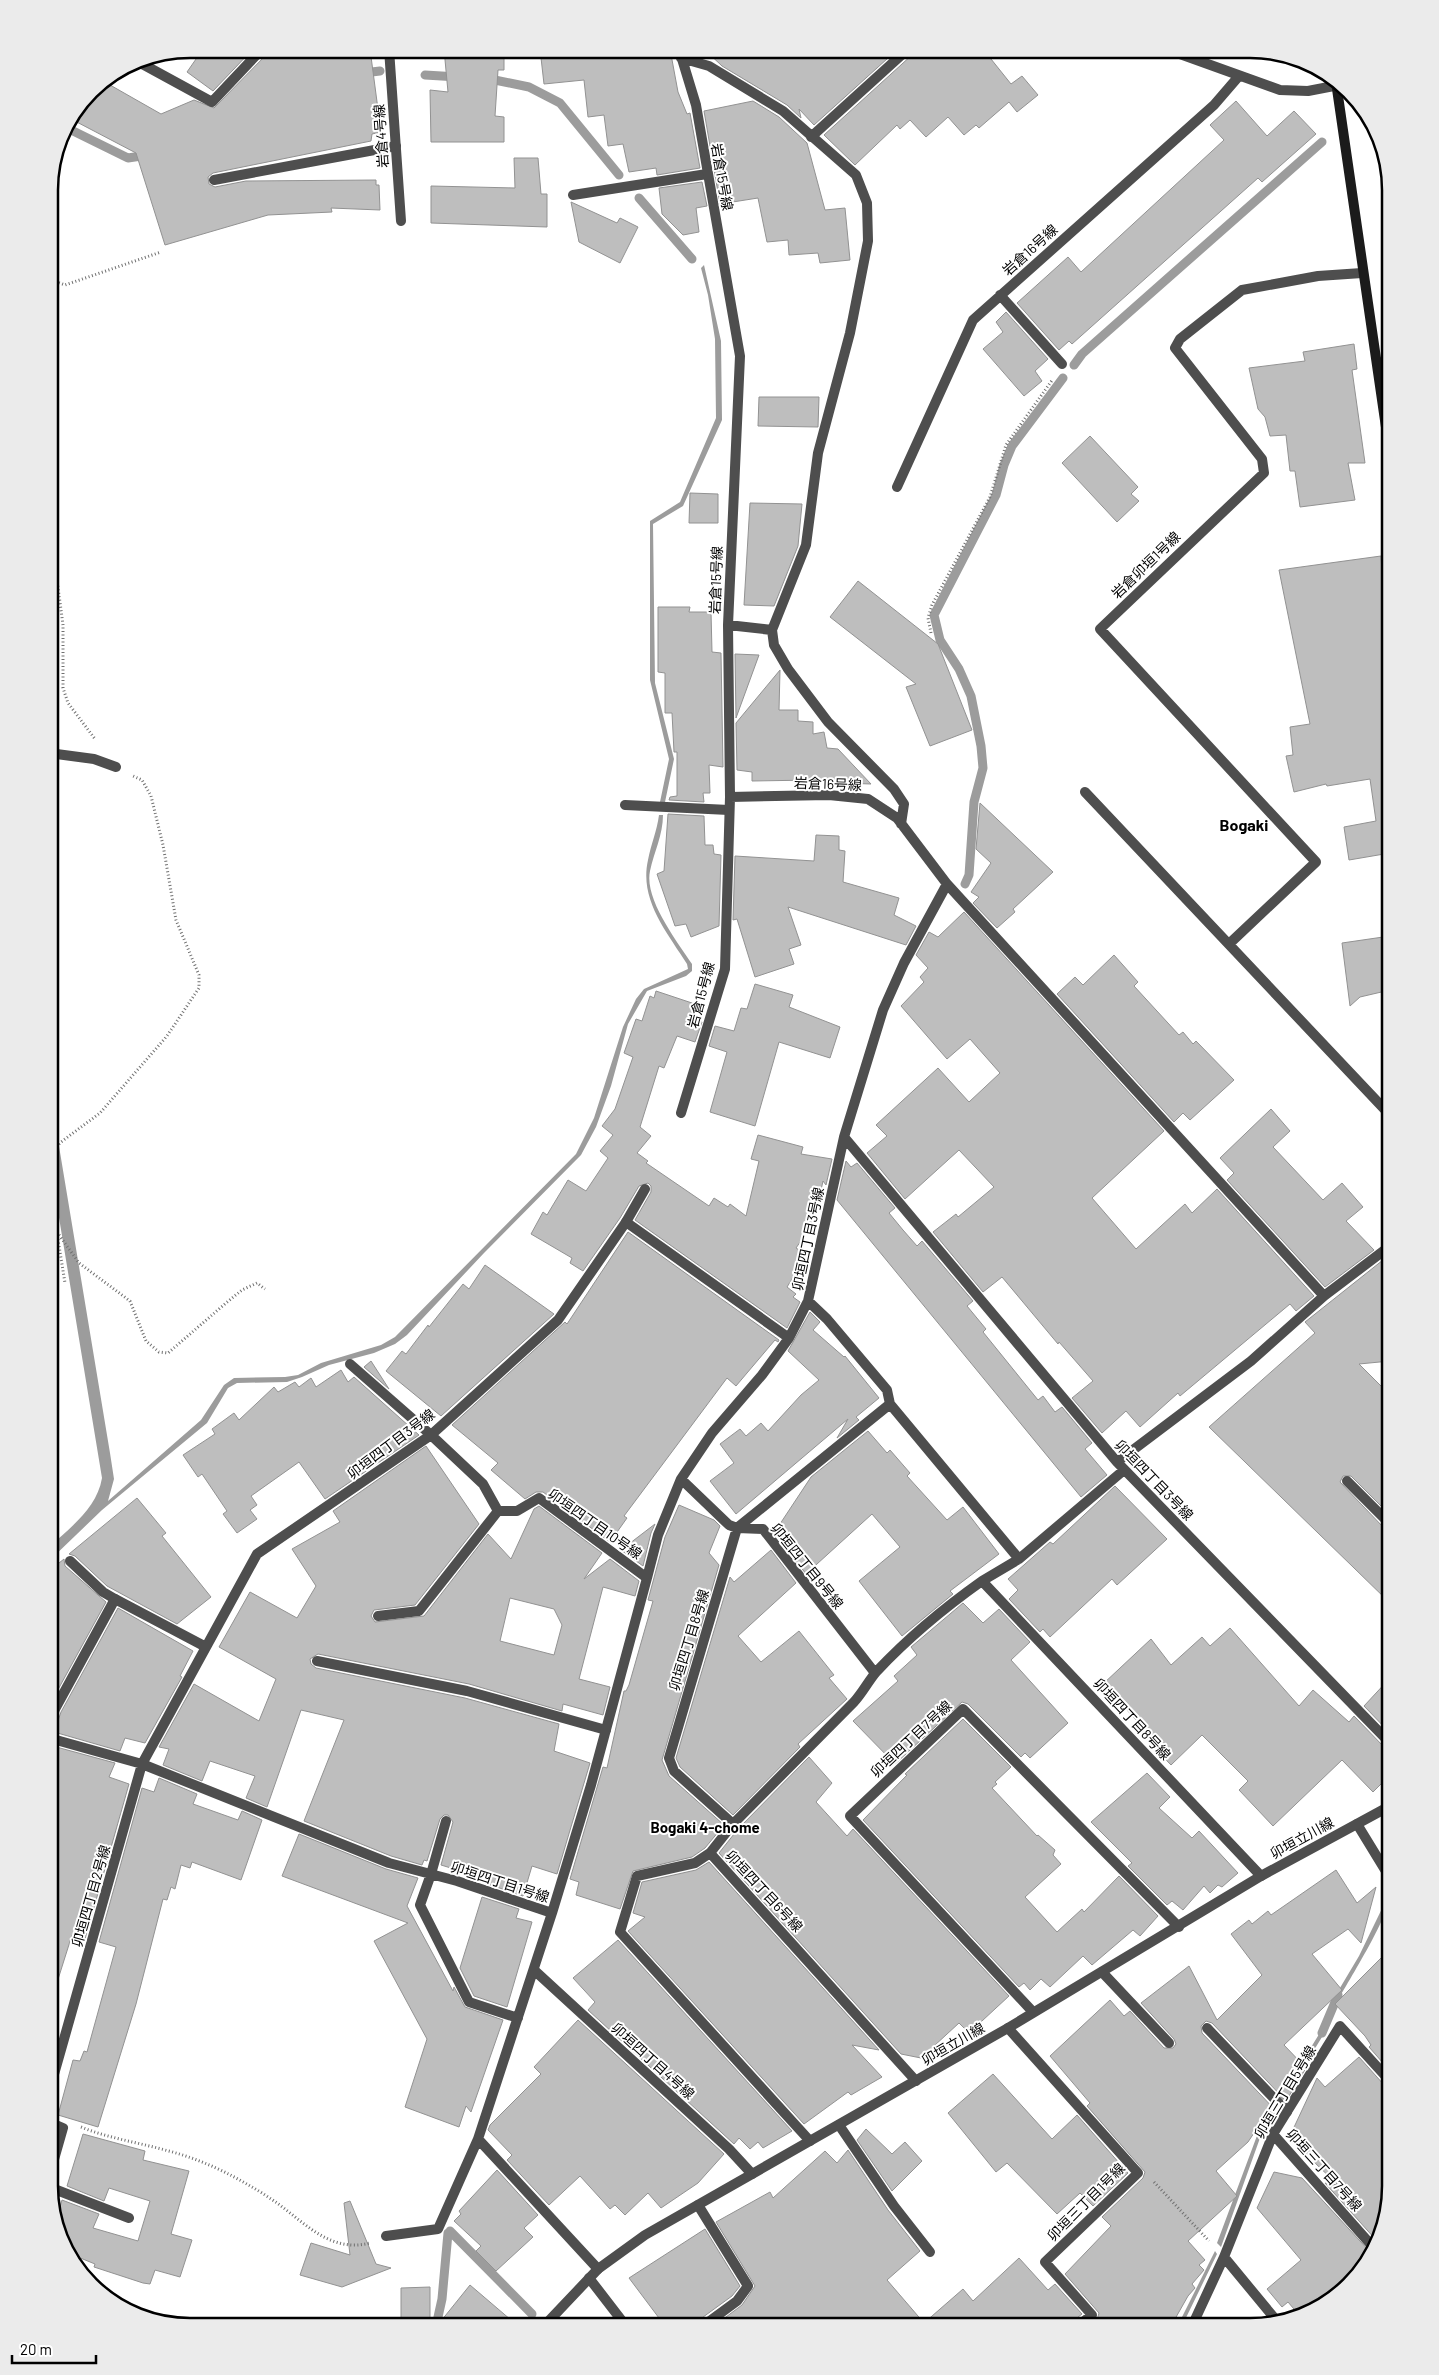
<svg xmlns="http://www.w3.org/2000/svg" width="1439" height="2375" font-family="Barlow,'Noto Sans JP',sans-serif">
	<rect width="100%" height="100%" fill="#fff"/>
	<!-- water -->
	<path fill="#9c9c9c" d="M704 265 721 341 722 420 683 506 653 524 655 683 674 759 665 802H660L669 759 650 680V521L680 502 716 418 715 339 708 295 701 268Z
		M659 815H663C663 835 654 852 650 871 644 899 677 941 692 964V971L686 976 647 991 628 1024 611 1086 596 1127 581 1155 484 1253 407 1335 395 1344 374 1353 329 1365 302 1377 287 1382 237 1383 228 1388 207 1423 102 1510 49 1561V1547C71 1527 97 1508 102 1478L49 1157V1086L110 1453 114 1479 108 1501 201 1420 224 1385 234 1378 285 1377 298 1375 321 1363 381 1345 395 1337 576 1154 594 1118 623 1027 636 999 644 989 688 969 687 964C667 932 639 900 648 860 651 844 657 831 659 815Z
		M1390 1892C1393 1911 1346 1985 1335 2005L1331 2003 1359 1956Z
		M1326 2023 1330 2024 1260 2138 1221 2247 1217 2243 1258 2133Z
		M1215 2251 1217 2254 1182 2326 1178 2325Z"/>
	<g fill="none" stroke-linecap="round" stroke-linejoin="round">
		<!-- stream -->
		<path stroke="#9c9c9c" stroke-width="9" d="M363 73 380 71
			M425 75 458 77
			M485 78 529 87 560 103 619 175
			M65 127 128 158 148 155
			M639 198 692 259
			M1074 365 1082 354 1108 331 1322 142
			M965 884 969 875 974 802 983 768 981 746 971 696 959 669 940 640 934 615 996 495 1004 465 1012 446 1063 378
			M1322 2033 1338 1995
			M450 2231 532 2314
			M436 2326 442 2299 448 2233"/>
	</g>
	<!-- building -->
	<path fill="#bebebe" stroke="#929292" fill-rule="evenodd" d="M203 49H253L213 91 187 72Z
		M269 49H370L381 132 372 134 371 141 213 173 208 177 209 184 215 187 246 181 376 180V185H379L380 210 331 208 332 212 268 215 165 245 136 153 71 119 90 90 103 81 161 114 194 100 214 108 267 54Z
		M444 49H504V70H498L495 116 504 117V142H431L430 90 448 92Z
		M540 49H670L678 92 687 114 690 113 700 168 657 175 656 168 629 172 623 144 608 146 604 115 588 117 584 80 544 84Z
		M704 49H898L814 125 799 109 801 118 787 105 722 66Z
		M915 49H983L1011 84 1022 76 1038 95 1017 112 1009 102 979 128 976 125 964 135 948 117 926 137 910 120 900 129 897 125 855 165 824 135 913 54Z
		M753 101 779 117 807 143 825 210 845 208 850 260 820 263 818 253 789 255 788 240 767 242 758 198 720 204 704 111Z
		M1236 101 1267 136 1294 111 1316 134 1262 182 1258 178 1072 344 1069 341 1059 350 1017 303 1068 257 1081 272 1224 140 1210 125Z
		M514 158H538L541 194H547V227L431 223V186L515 188Z
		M702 182 707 206 696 208 699 232 683 235 662 214 659 188Z
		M571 202 617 223 620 218 638 227 620 263 579 242Z
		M1006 312 1048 359 1035 371 1042 381 1024 396 983 349 1003 332 996 322Z
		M1354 344 1357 369 1352 370 1365 463H1348L1355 500 1300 507 1295 471H1290L1286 435 1270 436 1265 417 1258 409 1249 368 1305 361 1303 352Z
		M759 397H819L818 427 758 426Z
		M1090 436 1138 487 1131 494 1139 501 1117 522 1062 463Z
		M690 493 718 494V523H689Z
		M750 503 802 504 798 546 774 606 744 605Z
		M1381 556 1383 588H1385L1390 617V853L1349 860 1344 827 1376 821 1370 779 1327 786 1326 784 1294 792 1286 756 1293 755 1290 727 1310 724 1279 570Z
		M858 581 938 644 972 730 930 746 906 687 916 684 830 617Z
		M658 607H690L689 612H711L712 652 721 653 723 767 709 765 710 793H703L704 802 669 800 670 797 677 796V752H674L672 713H665V673L658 672Z
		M735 654 759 655 736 718Z
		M780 670 779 710H798V721L813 722V734L824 732 827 748 838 749 871 784 814 782V780L752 781V772L737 770 736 723Z
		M980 803 1053 872 1013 909 1015 912 997 928 973 903 979 897 971 892 991 863 976 849Z
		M668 814 704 816 705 845H713L714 854 721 855 719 926 691 937 686 924 675 926 657 874 664 871Z
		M816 835 839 836V850L845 851 843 882 899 898 894 915 916 926 906 945 788 907 801 945 789 949 794 964 755 977 737 919 733 920 735 856 814 861Z
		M964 912 1164 1131 1092 1198 1136 1249 1185 1204 1192 1213 1217 1189 1314 1296 1296 1311 1290 1304 1180 1396 1178 1393 1140 1427 1126 1411 1102 1433 1072 1398 1093 1381 1059 1342 1058 1344 1002 1277 983 1292 933 1232 956 1214 958 1217 994 1187 959 1150 905 1199 867 1153 887 1136 876 1125 938 1068 969 1102 1000 1073 970 1039 947 1059 901 1006 924 982 920 977 928 968 916 955 929 932 938 937Z
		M1390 936V990L1360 997 1350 1006 1342 943Z
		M1114 955 1138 982 1134 986 1179 1035 1183 1032 1193 1044 1196 1041 1234 1080 1190 1120 1183 1113 1174 1122 1057 994 1075 977 1083 985Z
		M755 984 793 995 789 1007 840 1027 830 1058 779 1042 755 1126 710 1112 727 1052 709 1046 715 1026 734 1031 741 1008 747 1009Z
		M656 991 695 1004 690 1018 702 1022 695 1042 677 1036 664 1068 659 1066 640 1127 651 1136 637 1153 648 1161 646 1163 709 1206 714 1198 728 1207 730 1204 746 1216 759 1161 751 1159 758 1135 803 1147 801 1154 832 1159 826 1185 823 1181 814 1222 796 1248 807 1255 787 1287 796 1294 793 1297 800 1302 787 1328 635 1220 651 1192V1186L648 1183 639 1186 620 1218 583 1271 570 1263 572 1258 531 1234 543 1212 547 1215 568 1180 586 1191 608 1158 600 1151 613 1135 602 1126 615 1109 633 1057 624 1053 636 1019 642 1021 650 996 654 998Z
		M1271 1109 1290 1131 1273 1147 1323 1200 1342 1183 1363 1207 1346 1221 1374 1250 1325 1287 1227 1180 1234 1173 1220 1158Z
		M846 1161 851 1167 857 1163 895 1208 889 1213 903 1230 917 1246 922 1241 973 1301 967 1306 986 1329 983 1332 1038 1400 1043 1396 1055 1412 1062 1407 1092 1443 1085 1449 1107 1475 1081 1497 837 1200Z
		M628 1232 779 1340 778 1342 775 1340 736 1386 727 1378 624 1516 627 1518 610 1542 543 1492H536L525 1499 491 1470 498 1463 452 1425 565 1322 567 1324Z
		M1383 1260 1390 1268V1361L1359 1364 1390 1395V1515L1351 1476H1343L1340 1482 1385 1529 1390 1531V1603L1209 1427 1315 1333 1305 1322Z
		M485 1265 554 1314 441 1416 386 1371 402 1351 406 1354 428 1325 429 1327 463 1284 469 1289Z
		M810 1312 820 1322 813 1330 844 1357 845 1356 879 1398 856 1417 859 1420 837 1438 848 1419 736 1514 710 1481 734 1463 720 1444 740 1429 746 1436 761 1423 768 1431 801 1395 819 1380 788 1351Z
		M371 1361 389 1389 364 1367Z
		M341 1370 348 1382 354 1377 419 1435 325 1499 299 1462 251 1496 257 1505 250 1510 257 1519 237 1533 223 1514 227 1511 202 1474 198 1477 183 1455 215 1434 212 1429 234 1413 239 1420 274 1387 278 1392 295 1382 299 1387 311 1378 316 1387Z
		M868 1431 887 1453 890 1450 910 1473 907 1476 947 1520 963 1507 999 1554 950 1591 953 1594 902 1636 859 1581 900 1547 872 1514 806 1574 781 1541 784 1539 776 1530 811 1477Z
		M426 1446 479 1524 415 1605 374 1610 371 1616 375 1622 424 1616 488 1534 511 1559 534 1509 539 1506 602 1553 584 1579 610 1559 639 1581 635 1596 603 1587 579 1679 610 1687 603 1715 563 1704 562 1711 469 1684 318 1654 310 1659 311 1664 316 1668 465 1698 559 1724 554 1751 590 1763 557 1874 532 1866 523 1896 485 1883 487 1879 441 1865 453 1822 448 1815H444L440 1819 427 1861 424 1860 422 1865 391 1856 304 1821 344 1720 301 1710 267 1807 246 1798 255 1776 210 1761 202 1781 163 1765 169 1749 159 1747 194 1684 259 1721 276 1679 219 1647 250 1592 297 1618 316 1586 292 1549 340 1522 333 1511ZM510 1598 554 1609 562 1625 554 1655 500 1641Z
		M1115 1486 1167 1539 1117 1585 1112 1579 1050 1637 1043 1629 1040 1632 1009 1599 1018 1590 1008 1579 1050 1542 1053 1544Z
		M137 1498 166 1533 162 1536 211 1597 177 1624 107 1586 75 1556 69 1554Z
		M679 1505 714 1520 720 1526 709 1553 719 1565 662 1760 669 1776 724 1825 705 1848 692 1857 633 1871 620 1909 576 1895 579 1882 570 1879 603 1767 607 1768 624 1691H626L629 1685 653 1601 648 1600 665 1537Z
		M655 1524 651 1533 643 1566 621 1550Z
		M771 1550 796 1583 738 1636 761 1662 799 1631 834 1675 829 1678 847 1699 798 1744 800 1747 733 1815 680 1767 676 1758 730 1577 734 1582Z
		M64 1559 65 1566 106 1602 49 1706V1571Z
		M963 1603 983 1623 999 1609 1030 1642 1011 1660 1068 1723 1030 1758 1025 1753 1021 1757 968 1704 962 1702 895 1764 853 1721 898 1681 894 1676 917 1655 911 1647Z
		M118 1608 193 1651 180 1676 182 1677 145 1743 125 1738 120 1751 54 1732 61 1712Z
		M1230 1628 1299 1706 1313 1690 1349 1722 1354 1716 1385 1748 1390 1750V1775L1373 1792 1342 1760 1273 1826 1239 1790 1248 1781 1202 1735 1171 1765 1146 1739 1150 1735 1103 1684 1151 1639 1171 1665 1202 1637 1210 1646Z
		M1390 1678V1733L1364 1706Z
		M963 1719 1011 1767 995 1782 997 1784 992 1788 1037 1836 1038 1835 1055 1850 1053 1855 1061 1864 1025 1897 1057 1932 1082 1909 1084 1912 1119 1876 1158 1916 1140 1936 1133 1930 1092 1965 1083 1956 1050 1987 1041 1979 1030 1990 1024 1983 1019 1987 863 1820 907 1775 905 1774Z
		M49 1745 115 1763 109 1777 129 1784 85 1939 72 1935 54 1992 49 1991Z
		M809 1757 832 1783 816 1802 847 1836 853 1829 1009 1996 969 2033 959 2023 921 2058 901 2054 719 1853 738 1829Z
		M1147 1773 1170 1797 1159 1808 1192 1838 1199 1831 1238 1873 1222 1887 1218 1885 1210 1893 1204 1886 1183 1910 1172 1901 1167 1905 1128 1866 1132 1863 1091 1822Z
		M159 1778 197 1794 193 1804 238 1820 242 1811 262 1820 241 1880 192 1862 190 1868 181 1865 175 1889 171 1887 167 1900 163 1899 136 2004 98 2127 58 2115 73 2060 80 2061 84 2051 87 2052 116 1947 99 1942 142 1788 154 1792Z
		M299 1834 386 1869 418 1878 407 1906 453 1991 454 1987 465 2007 503 2020 471 2112 466 2106 459 2127 405 2107 427 2039 374 1941 408 1923 282 1876Z
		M709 1862 879 2050 852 2045 882 2077 851 2095 848 2092 804 2124 628 1931 645 1917 633 1913 642 1882 696 1870Z
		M1336 1870 1357 1903 1376 1887 1361 1943 1348 1929 1312 1954 1342 1990 1284 2045 1306 2068 1286 2101 1212 2023 1206 2021 1201 2026 1202 2033 1278 2113 1271 2120 1266 2115 1248 2142 1216 2171 1237 2196 1188 2241 1205 2260 1199 2265 1204 2270 1192 2284 1195 2288 1188 2296 1171 2326H1089L1097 2320 1099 2313 1065 2274 1111 2226 1102 2217 1143 2178 1145 2172 1087 2106 1090 2103 1050 2056 1110 2000 1124 2016 1130 2011 1164 2048H1173L1176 2044 1174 2039 1141 2003 1189 1966 1217 2020 1262 1975 1231 1934 1249 1920 1252 1924 1268 1911 1271 1915Z
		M482 1897 519 1909 516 1918 532 1922 507 2007 474 1996 460 1968Z
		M618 1940 792 2131 763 2148 758 2142 750 2149 739 2138 734 2144 588 2010 595 2002 573 1978Z
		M1390 1949V2071L1369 2047 1371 2045 1365 2036 1335 2004Z
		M578 2020 724 2154 698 2183 661 2208 648 2193 625 2215 615 2205 610 2209 580 2176 549 2205 507 2160 512 2155 488 2130 490 2125 541 2074 534 2067Z
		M1359 2057 1385 2086 1390 2088V2185L1376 2240 1325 2183 1338 2185 1289 2138 1317 2078 1325 2087Z
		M993 2074 1052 2139 1077 2115 1128 2173 1093 2206 1080 2193 1057 2214 1007 2163 996 2172 948 2113Z
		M866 2129 892 2154 905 2142 922 2161 892 2191 857 2140Z
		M83 2134 145 2151 143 2160 189 2171 171 2234 192 2240 180 2277 155 2270 150 2284 143 2283 94 2267 95 2264 68 2253 63 2248 57 2218 62 2200 99 2214 93 2228 138 2241 150 2201 109 2188 104 2201 67 2186Z
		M848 2150 888 2210 920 2251 887 2280 924 2323 963 2289 973 2301 1019 2258 1048 2290 1055 2284 1082 2314 1073 2321 1071 2326H714L742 2305 755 2286 716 2222 770 2192 773 2198 825 2151 837 2163Z
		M497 2170 538 2215 524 2228 533 2237 496 2271 476 2251 481 2246 454 2221 461 2214 459 2211Z
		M1274 2172 1302 2178 1372 2254 1312 2312 1299 2315 1288 2302 1282 2307 1267 2289 1301 2260 1257 2208Z
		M350 2201 376 2264 391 2268 342 2287 300 2275 311 2243 350 2255 344 2203Z
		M705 2229 740 2286 732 2296 699 2320 696 2326H665L629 2278Z
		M470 2285 518 2326H437Z
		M430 2287V2321H401V2288Z"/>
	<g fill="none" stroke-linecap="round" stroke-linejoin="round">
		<!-- path -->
		<path stroke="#707070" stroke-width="3" stroke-dasharray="1 2.5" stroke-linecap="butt" d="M49 279 65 285 161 252
			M49 520 63 625V688L68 703 95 739
			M931 633 928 618 932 605 990 497 1006 445 1053 379
			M49 1154 61 1142 100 1113 167 1036 199 988V975L176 920 163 845 151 796 142 780 133 776
			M49 1184 65 1283
			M57 1232 79 1263 130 1301 146 1341 159 1352 168 1353 226 1303 242 1290 257 1283 265 1289
			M81 2127C108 2138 136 2142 165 2150 193 2157 219 2168 245 2183 256 2189 267 2196 277 2203 306 2224 331 2253 370 2243
			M1154 2182 1209 2241"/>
		<!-- service -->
		<path stroke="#4e4e4e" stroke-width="10" d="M214 180 396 146
			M573 195 707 174
			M625 805 729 810
			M626 1222 645 1189
			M350 1364 431 1435
			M70 1561 103 1592 115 1599
			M378 1616 419 1611 498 1511
			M317 1661 467 1691 606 1730
			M431 1874 446 1821
			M1102 1972 1169 2043
			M1207 2028 1287 2112
			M839 2125 894 2206 930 2252
			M49 2177 63 2128 49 2122
			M49 2187 129 2218"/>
		<!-- minor -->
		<path stroke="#4e4e4e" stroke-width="10" d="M389 49 401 221
			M679 49 696 105 740 356 728 625 730 797 725 969 681 1113
			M1166 49 1280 90 1308 91 1339 85
			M681 58 709 66 783 111 856 175 867 203 868 241 850 333 818 453 806 545 772 630 774 645 788 669 828 722 894 789 904 804 901 824
			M135 60 212 102 262 49
			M811 137 908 49
			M1000 295 1062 364
			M897 487 973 320 1214 105 1239 76
			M728 625 772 630
			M49 753 94 759 116 767
			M1085 792 1390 1115
			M730 797 829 795 868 799 897 818 947 884 1324 1296
			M1229 944 1316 862 1100 629 1264 473 1262 459 1175 348 1180 339 1242 290 1318 276 1362 273
			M844 1137 883 1010 904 963 947 884
			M808 1301 827 1319 887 1390 890 1404
			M431 1435 483 1484 498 1511H517L539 1498 647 1578 658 1535 681 1479 712 1433 762 1375 789 1338
			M1117 1462 1251 1361 1324 1296 1390 1246
			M681 1479 729 1525 737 1528 763 1529 875 1673
			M1347 1481 1390 1524
			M1019 1559 1124 1470
			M982 1581C944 1608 909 1637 877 1671 869 1680 863 1692 854 1702L733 1824 674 1771 669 1758 737 1528 890 1404 1019 1559 982 1581 1261 1876
			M49 1727 55 1709 115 1599 206 1647
			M49 1738 142 1764 389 1863 457 1881 552 1913 478 2139 598 2269
			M1357 1824 1390 1878
			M710 1853 733 1824
			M431 1874 420 1905 469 2002 518 2018
			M552 1913 591 1785 647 1578
			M534 1970 729 2149 752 2174
			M1033 2012 850 1816 963 1709 1179 1927
			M1008 2028 1138 2173 1045 2262 1092 2315 1078 2326
			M49 2092 142 1764 257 1554 431 1435 558 1320 626 1222 789 1338 808 1301 844 1137 1117 1462 1390 1743
			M1273 2134 1373 2247
			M810 2141 620 1932 637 1876 695 1863 710 1853 916 2081
			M698 2205 748 2286 737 2301 703 2326
			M386 2236 438 2229 478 2139
			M1224 2257 1276 2320
			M589 2278 626 2326
			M1192 2326 1224 2257 1273 2134 1340 2026 1390 2081"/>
		<!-- tertiary -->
		<path stroke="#4e4e4e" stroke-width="10" d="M544 2326 598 2269 645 2235 1008 2028 1261 1876 1390 1806"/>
		<!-- secondary -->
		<path stroke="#1b1b1b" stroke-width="10" d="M1336 82 1390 455"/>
		<!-- rail -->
		<path stroke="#000" stroke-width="4" stroke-dasharray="8 2.5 1 2.5" stroke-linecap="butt" d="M106 2296 154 2317"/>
	</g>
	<g text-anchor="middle" stroke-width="4" stroke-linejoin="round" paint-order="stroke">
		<!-- street labels -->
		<g font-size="14" fill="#000" stroke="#fff">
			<text transform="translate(381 136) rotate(-94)" y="5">岩倉4号線</text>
			<text transform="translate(722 177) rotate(80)" y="5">岩倉15号線</text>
			<text transform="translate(1030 250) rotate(-42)" y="5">岩倉16号線</text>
			<text transform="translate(1146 565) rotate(-44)" y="5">岩倉卯垣1号線</text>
			<text transform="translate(716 580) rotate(-88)" y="5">岩倉15号線</text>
			<text transform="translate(828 784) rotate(2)" y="5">岩倉16号線</text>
			<text transform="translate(701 995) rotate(-75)" y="5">岩倉15号線</text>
			<text transform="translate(808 1239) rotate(-78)" y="5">卯垣四丁目3号線</text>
			<text transform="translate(391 1444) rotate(-37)" y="5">卯垣四丁目3号線</text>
			<text transform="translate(1154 1480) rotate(46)" y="5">卯垣四丁目3号線</text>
			<text transform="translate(595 1524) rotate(35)" y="5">卯垣四丁目10号線</text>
			<text transform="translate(807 1566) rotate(51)" y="5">卯垣四丁目9号線</text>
			<text transform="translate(689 1640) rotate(-73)" y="5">卯垣四丁目8号線</text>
			<text transform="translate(1132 1719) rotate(47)" y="5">卯垣四丁目8号線</text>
			<text transform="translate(911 1739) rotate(-43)" y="5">卯垣四丁目7号線</text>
			<text transform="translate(1302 1838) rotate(-29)" y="5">卯垣立川線</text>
			<text transform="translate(500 1882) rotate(18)" y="5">卯垣四丁目1号線</text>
			<text transform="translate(764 1891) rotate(47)" y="5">卯垣四丁目6号線</text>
			<text transform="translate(91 1896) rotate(-74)" y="5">卯垣四丁目2号線</text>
			<text transform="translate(953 2044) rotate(-30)" y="5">卯垣立川線</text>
			<text transform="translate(653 2061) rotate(42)" y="5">卯垣四丁目4号線</text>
			<text transform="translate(1285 2092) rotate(-59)" y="5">卯垣三丁目5号線</text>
			<text transform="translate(1324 2170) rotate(48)" y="5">卯垣三丁目7号線</text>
			<text transform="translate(1086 2202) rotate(-45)" y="5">卯垣三丁目1号線</text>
		</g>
		<!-- neighbourhood labels -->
		<g font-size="15" font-weight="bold" fill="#000" stroke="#fff">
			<text x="705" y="1833">Bogaki 4-chome</text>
		</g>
		<!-- quarter labels -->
		<g font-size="16" font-weight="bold" fill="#000" stroke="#fff">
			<text x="1244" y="831">Bogaki</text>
		</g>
	</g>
	<!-- crop -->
	<path d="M0 0H1439V2375H0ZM190 58H1250A132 132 0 0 1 1382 190V2186A132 132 0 0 1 1250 2318H190A132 132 0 0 1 58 2186V190A132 132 0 0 1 190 58Z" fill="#ebebeb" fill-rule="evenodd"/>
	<path fill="none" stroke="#000" stroke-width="2.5" d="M190 58H1250A132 132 0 0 1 1382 190V2186A132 132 0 0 1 1250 2318H190A132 132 0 0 1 58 2186V190A132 132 0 0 1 190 58Z"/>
	<!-- scale -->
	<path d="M12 2355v8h84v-8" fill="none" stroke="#000000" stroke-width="2.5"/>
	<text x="20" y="2355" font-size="15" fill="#000000" stroke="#ffffff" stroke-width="4" paint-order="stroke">20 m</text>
</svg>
